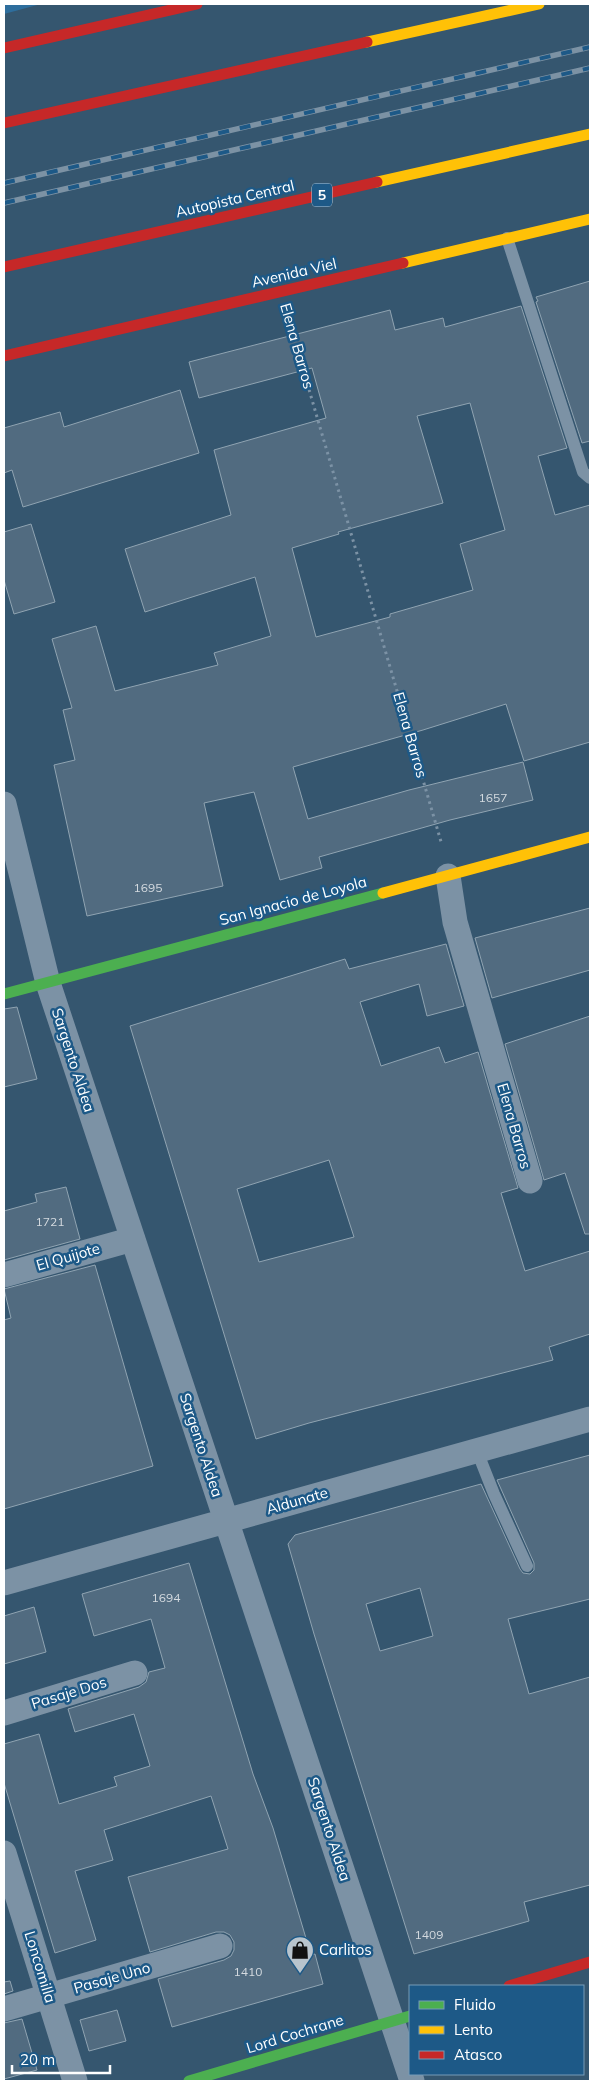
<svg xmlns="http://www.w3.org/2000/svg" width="594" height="2085" font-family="Mulish,sans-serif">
	<rect width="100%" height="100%" fill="#35566f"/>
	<!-- green -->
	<path fill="#2e6e9d" d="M4 4H41L4 14Z"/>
	<!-- building -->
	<path fill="#516b80" stroke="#90a4b2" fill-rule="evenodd" d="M590 281V441L582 443 536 302 538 301 536 297Z
		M521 306 567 448 538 456 555 515 590 505V742L524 761 506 704 423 730 293 767 308 819 409 790 523 762 533 800 450 820 319 857 322 868 280 880 254 792 204 803 223 886 87 916 54 765 75 760 63 710 72 708 52 639 96 626 115 691 218 665 214 653 271 636 255 577 145 612 125 549 231 515 214 450 326 418 312 368 199 398 189 362 390 310 395 330 443 318 445 327ZM470 403 505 530 460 544 473 590 390 614V617L316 637 292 548 339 534 338 532 443 503 417 416Z
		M180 390 199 453 23 507 12 470 4 473V428L60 412 64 427Z
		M31 524 55 602 14 614 4 580V532Z
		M590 908V970L492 998 475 938Z
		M446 944 464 1006 427 1016 419 984 360 1002 381 1066 439 1047 445 1063 478 1052 518 1188 501 1193 525 1271 590 1251V1334L549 1347 553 1360 309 1423 256 1439 130 1026 345 959 349 969ZM329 1160 354 1237 259 1262 237 1189Z
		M17 1007 37 1079 4 1087V1009Z
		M590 1016V1234H585L565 1173 544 1180 505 1044Z
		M66 1187 80 1239 4 1260V1211L37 1202 35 1194Z
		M95 1265 153 1466 4 1509V1320L11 1318 4 1289Z
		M590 1455V1599L508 1619 529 1694 590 1677V1885L524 1902 529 1921 414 1954 314 1634 288 1544 295 1535 481 1484 520 1569 523 1573 530 1574 534 1570V1563L497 1480ZM420 1588 433 1636 380 1651 366 1604Z
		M189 1563 253 1774 273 1828 311 1955 315 1954 323 1984 172 2027 158 1979 224 1960 231 1956 234 1950V1942L230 1935 224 1932H216L150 1952 128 1877 228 1849 211 1796 104 1830 113 1860 75 1871 96 1940 55 1953 4 1783V1744L39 1734 59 1804 117 1786 114 1777 150 1766 134 1714 75 1732 68 1709 139 1687 146 1682 149 1672 165 1668 151 1619 94 1636 82 1594Z
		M34 1607 46 1652 4 1664V1616Z
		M10 1981 13 1991 4 1994V1982Z
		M117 2010 126 2041 89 2051 80 2020Z
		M22 2019 37 2070 4 2079V2023Z"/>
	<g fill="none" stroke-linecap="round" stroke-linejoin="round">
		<!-- path -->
		<path stroke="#7c92a5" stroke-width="3" stroke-dasharray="2.5 4" stroke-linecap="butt" d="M289 321 442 845"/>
		<!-- lane -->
		<path stroke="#7c92a5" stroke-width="12" d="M507 238 583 472 590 478
			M477 1451 494 1494 527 1566"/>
		<!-- street -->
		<path stroke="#7c92a5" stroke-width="25" d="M4 804 48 983 412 2081
			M448 876 455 922 530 1181
			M4 1275 133 1239
			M4 1583 590 1419
			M4 1713 135 1673
			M4 1853 75 2081
			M4 2009 220 1946"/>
		<!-- fast -->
		<path stroke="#4caf50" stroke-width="11" d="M4 994 383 893
			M189 2081 410 2016"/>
		<!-- slow -->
		<path stroke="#ffc107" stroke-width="11" d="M367 42 539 4
			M377 182 590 134
			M403 263 590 219
			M383 893 590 837"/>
		<!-- jam -->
		<path stroke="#c62828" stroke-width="11" d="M4 48 197 4
			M4 123 367 42
			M4 267 377 182
			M4 356 403 263
			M509 1986 590 1962"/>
		<!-- rail casing -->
		<g stroke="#7c92a4" stroke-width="5.5">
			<path id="rail" d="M4 183 590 47
				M4 203 590 68"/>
		</g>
		<!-- rail -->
		<use href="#rail" stroke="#1d5987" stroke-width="4" stroke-dasharray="11" stroke-linecap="butt"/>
	</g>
	<!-- icons -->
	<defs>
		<g id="shop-pin" transform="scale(1.4375)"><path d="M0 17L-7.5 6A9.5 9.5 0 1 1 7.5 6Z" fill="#b8c4cd" stroke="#1d5987"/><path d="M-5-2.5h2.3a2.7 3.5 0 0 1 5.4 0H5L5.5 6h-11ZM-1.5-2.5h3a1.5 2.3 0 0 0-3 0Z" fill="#111"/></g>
	</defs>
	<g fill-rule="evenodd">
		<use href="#shop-pin" x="300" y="1950"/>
	</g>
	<g text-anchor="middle" stroke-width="5" stroke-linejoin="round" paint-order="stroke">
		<!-- number labels -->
		<g font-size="12" fill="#d4dadf">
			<text x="493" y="802">1657</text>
			<text x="148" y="892">1695</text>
			<text x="50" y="1226">1721</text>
			<text x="166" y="1602">1694</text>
			<text x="429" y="1939">1409</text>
			<text x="248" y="1976">1410</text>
		</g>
		<!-- shield labels -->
		<rect fill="#1d5987" stroke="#bbcddb" stroke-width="1" x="312" y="183.5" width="20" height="23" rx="4"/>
		<g font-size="14" font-weight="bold" fill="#fff">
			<text x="322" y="200">5</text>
		</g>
		<!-- street labels -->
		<g font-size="15" fill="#fff" stroke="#1d5987">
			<text transform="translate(235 199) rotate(-13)" y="5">Autopista Central</text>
			<text transform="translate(294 273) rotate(-13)" y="5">Avenida Viel</text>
			<text transform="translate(297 346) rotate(74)" y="5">Elena Barros</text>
			<text transform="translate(410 735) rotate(74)" y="5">Elena Barros</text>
			<text transform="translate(293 901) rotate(-15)" y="5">San Ignacio de Loyola</text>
			<text transform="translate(73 1060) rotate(72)" y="5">Sargento Aldea</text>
			<text transform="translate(514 1126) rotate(74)" y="5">Elena Barros</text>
			<text transform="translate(68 1257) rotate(-16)" y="5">El Quijote</text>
			<text transform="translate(201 1445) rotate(72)" y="5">Sargento Aldea</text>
			<text transform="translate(297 1501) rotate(-16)" y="5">Aldunate</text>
			<text transform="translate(69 1693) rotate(-17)" y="5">Pasaje Dos</text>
			<text transform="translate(329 1829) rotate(72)" y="5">Sargento Aldea</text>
			<text transform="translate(40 1967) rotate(73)" y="5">Loncomilla</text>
			<text transform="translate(112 1978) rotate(-16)" y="5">Pasaje Uno</text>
			<text transform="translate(295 2034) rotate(-17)" y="5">Lord Cochrane</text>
		</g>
		<!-- poi labels -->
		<g font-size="15" fill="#fff" stroke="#1d5987" text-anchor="start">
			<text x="319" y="1955">Carlitos</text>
		</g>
	</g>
	<!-- border -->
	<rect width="594" height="2085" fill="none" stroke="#ffffff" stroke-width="10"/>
	<!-- legend -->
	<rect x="409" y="1985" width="175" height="90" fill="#1d5987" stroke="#779bb7"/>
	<rect x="419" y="2001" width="25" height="8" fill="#4caf50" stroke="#779bb7"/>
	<text x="454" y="2010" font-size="15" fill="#ffffff">Fluido</text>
	<rect x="419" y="2026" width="25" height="8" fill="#ffc107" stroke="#779bb7"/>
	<text x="454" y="2035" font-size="15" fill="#ffffff">Lento</text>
	<rect x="419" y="2051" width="25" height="8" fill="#c62828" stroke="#779bb7"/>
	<text x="454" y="2060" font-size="15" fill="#ffffff">Atasco</text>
	<!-- scale -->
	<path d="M12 2065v8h98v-8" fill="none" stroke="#ffffff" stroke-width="2.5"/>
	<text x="20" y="2065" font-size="15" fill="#ffffff" stroke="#1d5987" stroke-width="4" paint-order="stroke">20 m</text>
</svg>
